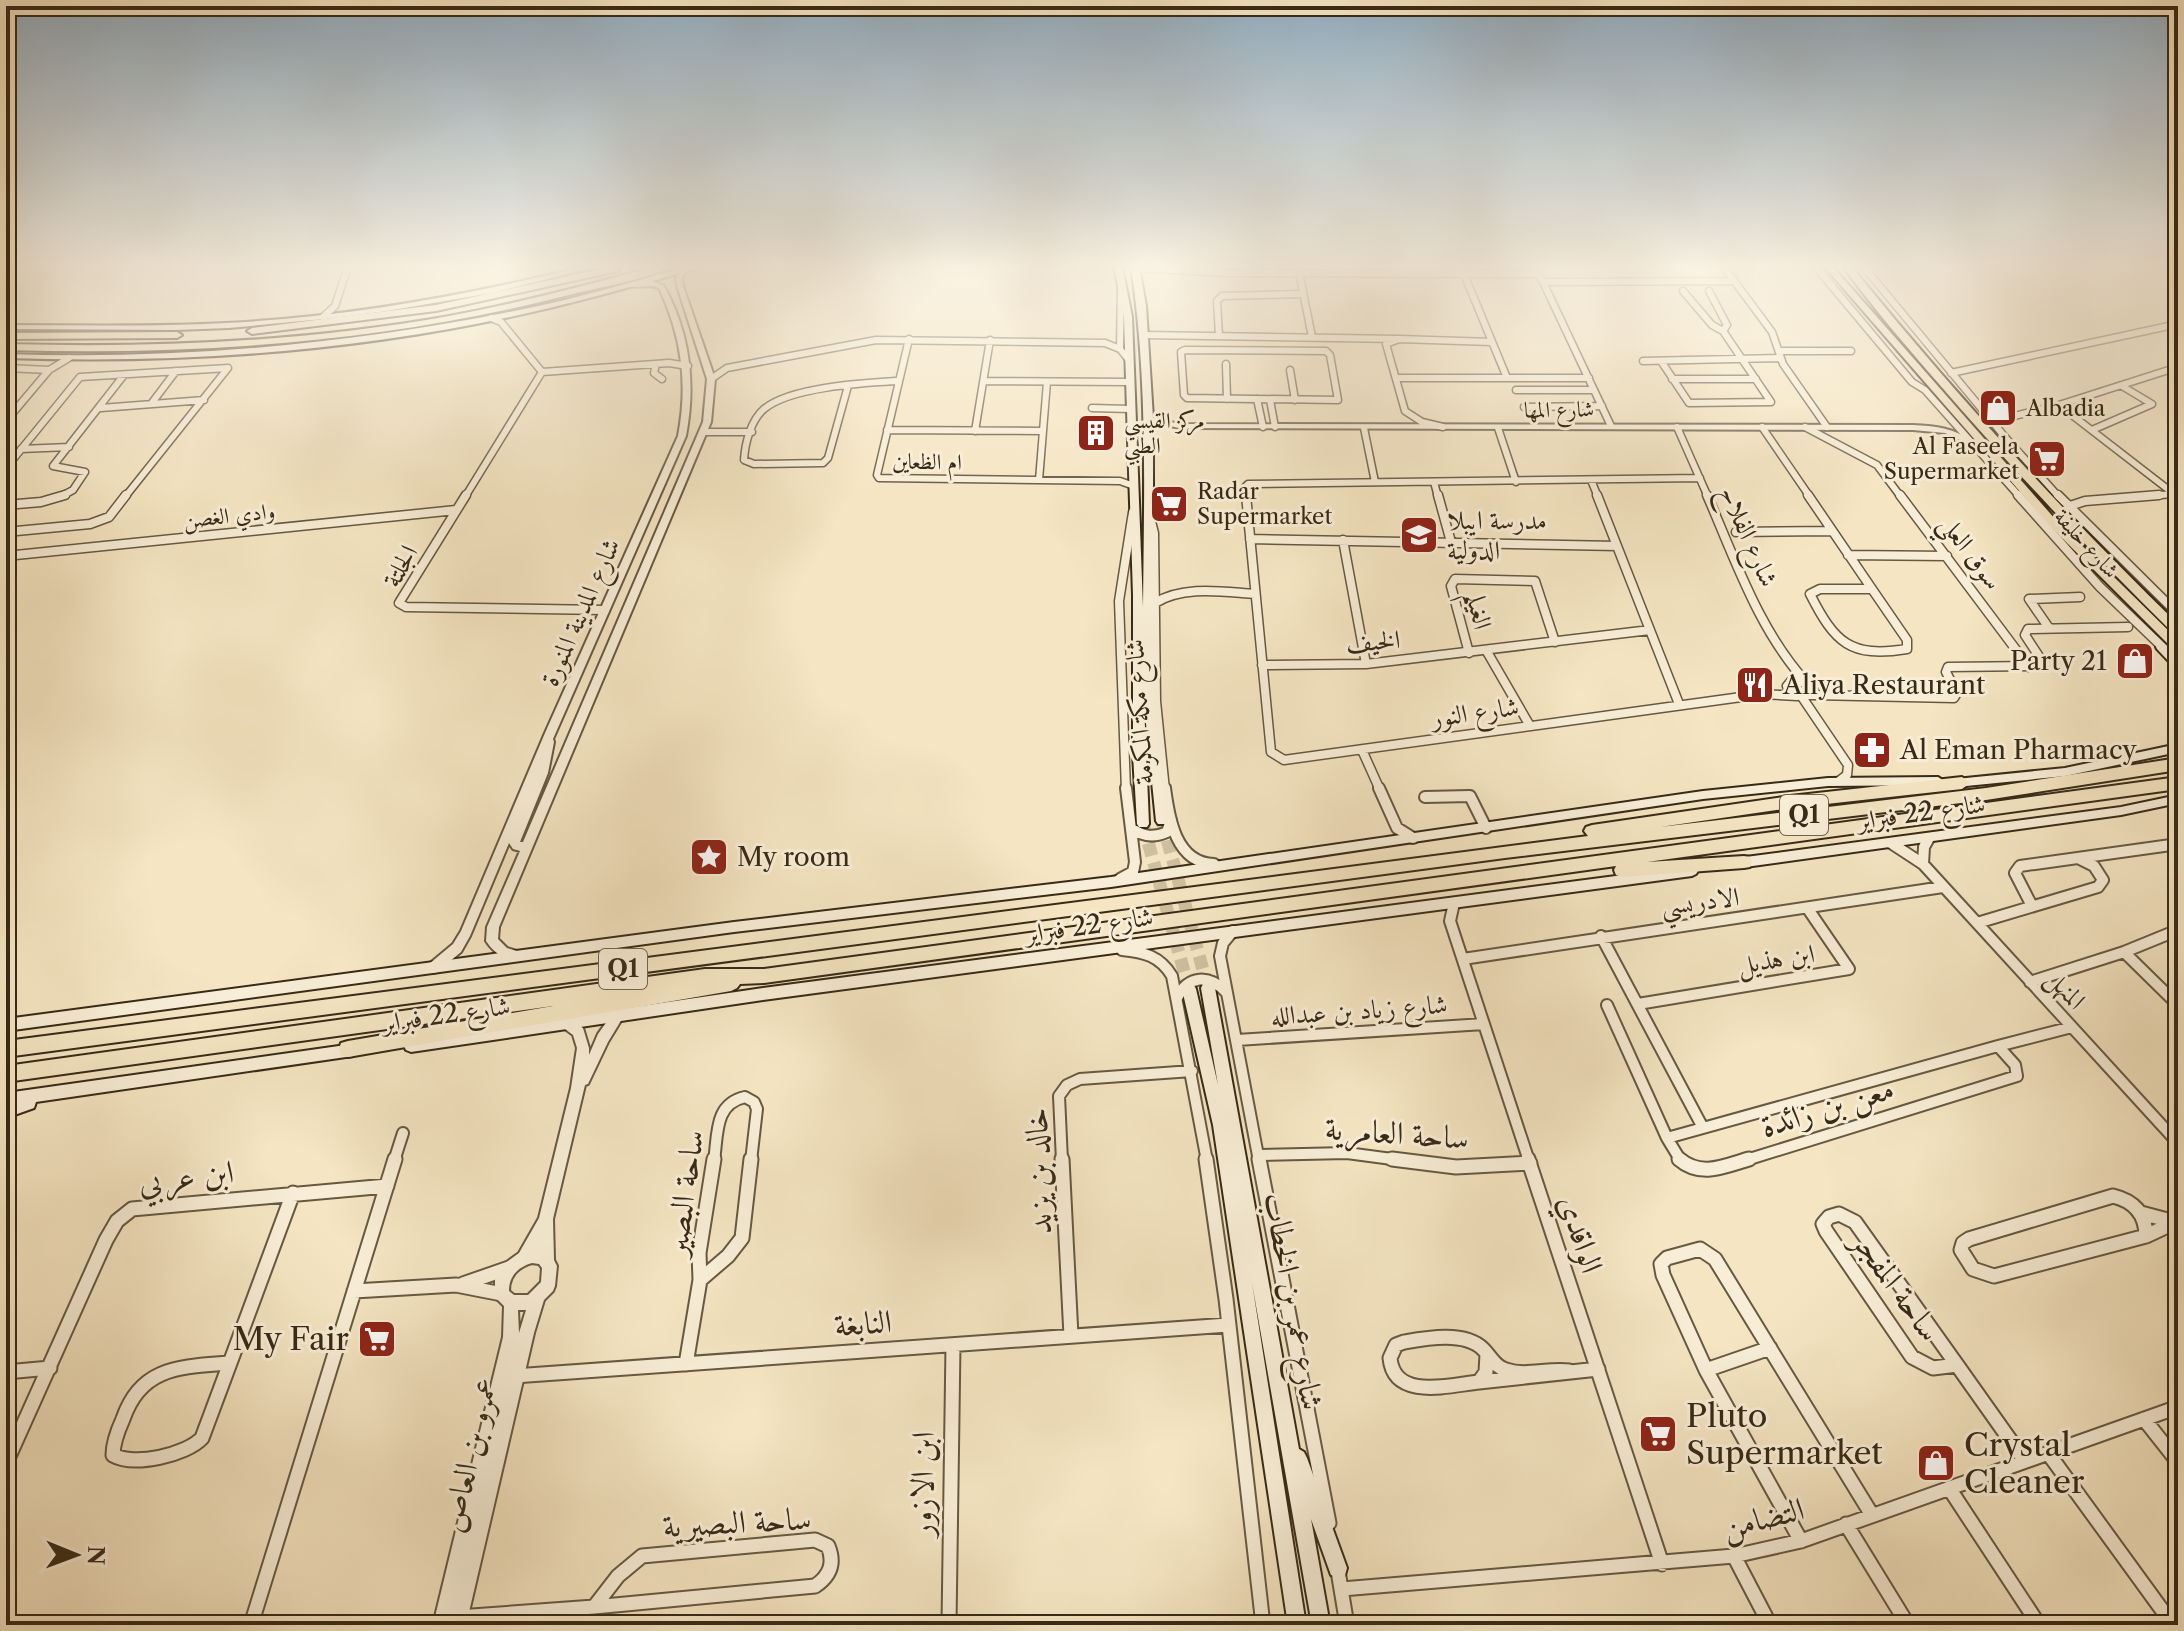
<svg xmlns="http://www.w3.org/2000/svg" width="2184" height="1631" font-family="'Libre Caslon Text',Amiri,serif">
	<rect width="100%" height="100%" fill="#f5e5c2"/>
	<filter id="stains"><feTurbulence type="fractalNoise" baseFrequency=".0025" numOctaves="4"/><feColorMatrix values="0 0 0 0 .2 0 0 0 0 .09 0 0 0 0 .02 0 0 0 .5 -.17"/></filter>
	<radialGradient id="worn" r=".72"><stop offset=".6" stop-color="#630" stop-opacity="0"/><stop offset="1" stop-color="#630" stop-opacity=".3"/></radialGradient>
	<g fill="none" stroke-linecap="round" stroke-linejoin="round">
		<!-- secondary-tunnel -->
		<path stroke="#cfc0a0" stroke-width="13" stroke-dasharray="13 7" stroke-linecap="butt" d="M1162 821 1208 988
			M1143 824 1189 989"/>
		<!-- minor-far3 casing -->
		<g stroke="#665942" stroke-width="9">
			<path id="minor-far3" d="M1532 266 1543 282 1611 426
				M1723 266 1772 332 1783 364 1827 427
				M1815 266 1912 382 1925 390 2020 497
				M1863 266 2005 437 2059 497
				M551 267 556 266
				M1135 268 1227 273 1538 274
				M1299 272 1312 337
				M1464 274 1507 378
				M1543 282 1734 281
				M1121 284 1120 349 1128 359
				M1709 291 1727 325 1723 331
				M323 317 335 306 348 266
				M491 318 501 322 542 372 669 363 688 366
				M1144 335 1399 339
				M1219 336 1217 301 1222 296 1303 294
				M909 339 877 475 879 478 1120 481 1134 486
				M1185 350 1326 351 1330 355 1338 400 1187 398 1184 395 1181 352Z
				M1780 351H1851
				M1643 361 1781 358
				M1661 361 1689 403 1771 402 1723 331 1712 325 1683 291
				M656 364 654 373 662 379
				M1226 364 1227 399
				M6 368 49 370
				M1290 370 1295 400
				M1951 373 2178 324
				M1397 378H1589
				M711 379 727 368 876 340 1105 343 1120 349
				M1672 379H1756
				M985 381 1129 382
				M848 386 828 458 823 463 754 464 744 460C745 443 751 420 764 409 790 387 863 383 897 381
				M1516 390H1594
				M1257 399 1263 427
				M1270 400 1275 427
				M151 404 176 371
				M2059 405 2178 497
				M1524 407 1602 406
				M101 408 204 400
				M1092 408 1130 409
				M6 421 49 370 69 358
				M1994 421 2059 405 2178 367
				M1443 427 1422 422 1405 411 1386 344 1399 339 1492 342
				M1677 427 1708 497
				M1762 427 1810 497
				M1805 427 1877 465 1901 497
				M1364 428 1375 482
				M1498 428 1516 482
				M887 430 1043 431
				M2092 430 2152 404 2122 386
				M975 431 990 340
				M703 432H752
				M21 449 69 447
				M6 468 80 377 228 368 125 497
				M1039 480 1047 382
				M1591 480 1598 497
				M1434 482 1438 497
				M60 497 73 490 85 472 53 466 124 375
				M465 497 542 372
				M1246 497 1245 487 1248 484 1700 478
				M2134 497 2174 494"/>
		</g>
		<!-- minor-far2 casing -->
		<g stroke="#665942" stroke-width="11">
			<path id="minor-far2" d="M466 495 399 603 406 607 605 610
				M1246 495 1271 752 1284 760 1763 694 1797 696
				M1438 495 1451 542
				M1597 495 1679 704
				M1707 495C1735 559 1759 631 1807 683
				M1808 495 1872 589
				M1900 495 2029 667
				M2018 495 2100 587 2178 662
				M2058 495 2178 614
				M6 505 41 502 65 495
				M2070 506 2085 501 2159 495
				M1149 514 1154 533 1156 701 1165 790
				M6 532 90 524 109 517 126 495
				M1736 532 1832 531
				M1250 539 1617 546
				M1343 540 1366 664
				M1848 555 1947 556
				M6 556 456 510
				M1820 589H1872L1907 640V649C1850 658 1835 643 1810 594Z
				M1155 603C1184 585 1223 592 1255 594
				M2049 628 2029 599 2080 597
				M1486 650 1530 726
				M1469 653 1451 586 1455 579 1535 581 1555 642
				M1262 665 1366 664 1650 630
				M1792 680 1807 683 1814 690 1813 695H1795L1787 686Z
				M1813 695 1954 698 1957 693 1946 672 1948 667 2040 666V658L2025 635 2028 629 2128 627
				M1802 697 1848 765 1847 775 1839 781
				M1362 750 1380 790
				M1126 790 1119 601 1133 512"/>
		</g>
		<!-- minor-far1 casing -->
		<g stroke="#665942" stroke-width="14">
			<path id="minor-far1" d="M1165 788C1169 819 1176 863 1214 864
				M1379 788 1397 828 1413 838
				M1425 797 1470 796 1486 828
				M1131 828C1143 837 1154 838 1167 832L1171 820
				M1891 843 1923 864 2178 1143
				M1923 864 1924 847 1929 838
				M1120 879 1133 872 1135 862 1126 788
				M1454 903 1450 921 1529 1161
				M2032 906 2015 873 2020 866 2178 844
				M1977 923 2098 887 2103 880 2094 866 2080 859
				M1233 931 1223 943 1220 956 1259 1161
				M1601 936 1702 1126
				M1122 950C1144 952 1160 956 1172 976L1207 1161
				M2124 952 2178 1005
				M1463 959 1943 887
				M2030 982 2124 952 2178 930
				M1177 998C1188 975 1209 974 1226 992
				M1638 1004 1849 969 1808 909
				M1607 1005 1667 1138
				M1237 1040 1484 1024
				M1998 1046 2072 1027
				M1260 1155 1347 1153 1407 1161
				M394 1161 403 1133
				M714 1161C718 1134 714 1104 745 1097L754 1102 757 1109 751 1161
				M1062 1161 1059 1096 1067 1085 1080 1079 1192 1071
				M1681 1161 1667 1138 1998 1046 2015 1065 2017 1076 1743 1161"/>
		</g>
		<!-- minor casing -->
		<g stroke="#665942" stroke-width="17">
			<path id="minor" d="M714 1159 699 1253 700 1280 728 1256 742 1238 751 1159
				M1062 1159 1071 1336
				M1206 1159 1226 1299 1263 1625
				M1259 1159 1329 1523
				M1392 1159 1456 1167 1530 1163
				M1528 1159 1662 1564
				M1679 1159C1701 1178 1725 1166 1749 1159
				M2113 1196C2134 1201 2146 1214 2146 1236L1994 1276 1973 1269 1961 1250 1963 1243 1969 1239Z
				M2141 1213 2175 1222
				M1839 1214 1855 1222 1957 1365 1933 1368 1912 1357 1826 1231 1823 1224 1829 1217Z
				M2146 1236 2178 1221
				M463 1284 509 1268
				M354 1291 456 1285 502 1294
				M1487 1354 1486 1372 1479 1382C1450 1385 1394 1401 1390 1358L1396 1345 1404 1342C1427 1338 1465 1331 1483 1349 1491 1357 1495 1367 1506 1370 1526 1377 1548 1368 1569 1371
				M230 1363 202 1438C186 1455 134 1467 113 1455 113 1443 118 1430 123 1419 141 1366 181 1367 230 1363Z
				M230 1363 293 1193
				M686 1364 700 1280
				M1957 1365 2025 1461
				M1706 1370 1770 1348
				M6 1372 50 1368
				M514 1376 1228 1325
				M1479 1382 1598 1369
				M2144 1419 2178 1462
				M2048 1453 2173 1625
				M6 1463 106 1240 117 1221 132 1209 387 1186
				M1949 1488 2039 1625
				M1846 1524 1908 1625
				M815 1540 828 1546C835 1563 830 1576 815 1586L594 1607 618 1576 642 1556Z
				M1801 1541 1706 1370 1663 1275 1661 1264 1667 1258 1700 1249 1715 1259 1872 1515
				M1734 1556 1770 1625
				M1337 1565 1347 1625
				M1342 1589 1734 1556 1801 1541 2178 1407
				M458 1617 594 1607
				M251 1625 395 1159
				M949 1625 953 1345"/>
		</g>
		<!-- tertiary casing -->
		<g stroke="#665942" stroke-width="4">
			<path id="tertiary" d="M686 267 691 268 682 277 683 286 715 379 711 422 499 927 498 939 507 948 520 952 522 956 520 960C506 962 494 953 486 941L487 927 520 851 513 849 509 843 470 936 461 952 437 972 433 973 429 972 427 968 429 964 453 944 461 931 545 733 678 436C688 384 682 337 659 288 648 283 636 290 626 285L627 284 653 281 664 286C690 333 696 383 686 436L553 739 554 742 548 773 520 842H523L703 422 707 379 677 286 676 277Z
				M1146 416 1179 424 1913 425C1934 426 1955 428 1971 441L1967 443 1945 433 1913 430 1179 428 1146 420Z
				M619 1009 623 1010 625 1014 608 1042 588 1084 585 1085 553 1219 554 1260 557 1266 555 1286 553 1291 544 1300 534 1333 466 1625H433L503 1337 504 1306 497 1299 495 1294V1280L504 1264 519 1253 539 1218 571 1088 577 1048 573 1035 561 1026 559 1022 561 1018 565 1017 583 1028 589 1048V1055L598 1034 615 1010ZM532 1263 539 1264 542 1268 541 1282 528 1295H514L509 1291C509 1276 518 1267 532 1263ZM518 1310H526L519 1333Z"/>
		</g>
		<!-- secondary casing -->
		<g stroke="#372a17" stroke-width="4">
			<path id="secondary" d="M587 266H599L492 293 387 311 334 318 229 328 176 330 6 329V325C79 325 152 327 226 323 348 317 468 295 587 266Z
				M690 266H702C692 271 679 273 667 277 644 283 620 290 597 296 405 348 204 365 6 358V354C187 360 366 343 543 305 593 294 641 279 690 266Z
				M1114 266H1122L1132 317 1143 607C1144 493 1148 379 1131 266H1139L1146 306 1153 418V687L1168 821 1166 824H1158L1156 821 1144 704 1149 824 1147 827H1139L1137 824 1133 754V595L1124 317Z
				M2161 643 2165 645 2178 658V668L2174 667 2157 649 2156 647Z
				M2178 744V752L2065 776 1956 787 1950 783 1956 779 2065 768Z
				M1938 777 1944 781 1938 785 1828 786 1703 799 1111 887 734 932 6 1031V1019L734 922 1111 877 1703 791 1828 778Z
				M2178 795V803L2121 815 1738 868 1734 866 1732 863 1734 860 1738 858 2121 807Z
				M1692 866 1696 868 1698 871 1696 874 1692 876 763 1000 411 1052 406 1050 404 1046 406 1042 411 1040 763 988Z
				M1208 982 1213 984 1215 988 1299 1449 1304 1452 1307 1458 1347 1568 1345 1575 1338 1577 1331 1575 1311 1519 1330 1625H1312L1252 1283 1306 1625H1288L1213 1125 1182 989 1184 985 1189 983 1194 985 1196 989 1218 1085 1201 988 1203 984Z
				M353 1044 358 1046 360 1050 358 1054 353 1056 36 1102 34 1108 6 1118V1093Z"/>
		</g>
		<!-- primary casing -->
		<g stroke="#372a17" stroke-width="4">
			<path id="primary" d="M1824 266H1832L2056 520 2178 640V651L2174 650 2048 524Z
				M1843 266H1851C1953 392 2062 511 2178 624V635L2174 634C2092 553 2014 471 1939 384 1906 346 1872 307 1843 266Z"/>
		</g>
		<!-- trunk casing -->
		<g stroke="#372a17" stroke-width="4">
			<path id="trunk" d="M615 266 620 269 618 271 436 311 252 334 247 331 252 328 436 305Z
				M657 266H672C653 278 597 288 573 294 387 342 197 356 6 350V344C155 348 303 342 449 316 519 303 588 285 657 266Z
				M6 333 177 332 182 335 177 338 6 339Z"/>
		</g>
		<!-- motorway casing -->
		<g stroke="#372a17" stroke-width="4">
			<path id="motorway" d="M2178 758V770L1986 800 1505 858 6 1057V1041L1588 836 1584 831 1586 827 1592 825 1790 796 1962 777 1970 783 1962 789 1790 808 1660 827 1986 788Z
				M2178 777V789L1647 862 1744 856 1750 857 1752 862 1750 867 1744 868 1622 877 1616 875 1614 870 1616 866 764 983 740 984 737 988 731 991 348 1057 341 1055 339 1049 341 1043 348 1041 553 1006 6 1082V1066L705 969H764Z"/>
		</g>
		<!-- minor-far3 -->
		<use href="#minor-far3" stroke="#f8eed7" stroke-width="6"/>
		<!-- minor-far2 -->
		<use href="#minor-far2" stroke="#f8eed7" stroke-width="8"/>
		<!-- minor-far1 -->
		<use href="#minor-far1" stroke="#f8eed7" stroke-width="10"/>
		<!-- minor -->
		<use href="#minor" stroke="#f8eed7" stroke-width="13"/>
		<!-- tertiary -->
		<use href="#tertiary" fill="#f8eed7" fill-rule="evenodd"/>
		<!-- secondary -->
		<use href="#secondary" fill="#f8eed7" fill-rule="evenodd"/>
		<!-- primary -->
		<use href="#primary" fill="#f5e5c2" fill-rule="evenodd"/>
		<!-- trunk -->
		<use href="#trunk" fill="#f5e5c2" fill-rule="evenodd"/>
		<!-- motorway -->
		<use href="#motorway" fill="#f5e5c2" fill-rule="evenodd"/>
	</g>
	<!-- sky -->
	<linearGradient id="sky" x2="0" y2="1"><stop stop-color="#93aec2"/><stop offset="0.54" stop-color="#faf3e4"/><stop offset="1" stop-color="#faf3e4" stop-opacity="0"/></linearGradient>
	<rect width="2184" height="494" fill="url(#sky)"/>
	<!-- icons -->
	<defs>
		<g id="shop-square" transform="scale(2)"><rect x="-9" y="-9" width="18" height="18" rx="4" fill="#8f2418" stroke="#f8eed7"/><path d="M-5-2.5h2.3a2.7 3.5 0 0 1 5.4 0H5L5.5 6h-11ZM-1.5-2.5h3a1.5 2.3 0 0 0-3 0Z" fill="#fff"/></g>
		<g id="building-square" transform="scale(2)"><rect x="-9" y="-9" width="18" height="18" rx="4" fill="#8f2418" stroke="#f8eed7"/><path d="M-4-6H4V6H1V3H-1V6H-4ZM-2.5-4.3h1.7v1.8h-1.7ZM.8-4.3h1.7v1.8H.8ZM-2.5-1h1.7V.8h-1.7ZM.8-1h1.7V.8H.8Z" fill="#fff"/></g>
		<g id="supermarket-square" transform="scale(2)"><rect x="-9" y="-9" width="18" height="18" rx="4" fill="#8f2418" stroke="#f8eed7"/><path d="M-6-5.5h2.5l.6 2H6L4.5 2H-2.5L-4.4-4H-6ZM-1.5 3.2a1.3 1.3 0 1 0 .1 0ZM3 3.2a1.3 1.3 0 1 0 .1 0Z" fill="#fff"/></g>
		<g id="school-square" transform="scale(2)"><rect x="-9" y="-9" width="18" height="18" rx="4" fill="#8f2418" stroke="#f8eed7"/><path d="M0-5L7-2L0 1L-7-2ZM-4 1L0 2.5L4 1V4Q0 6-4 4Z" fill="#fff"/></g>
		<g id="restaurant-square" transform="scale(2)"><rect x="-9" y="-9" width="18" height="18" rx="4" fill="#8f2418" stroke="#f8eed7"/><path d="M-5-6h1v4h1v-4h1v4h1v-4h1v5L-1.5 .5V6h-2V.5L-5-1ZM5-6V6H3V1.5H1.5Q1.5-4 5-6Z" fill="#fff"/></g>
		<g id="pharmacy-square" transform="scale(2)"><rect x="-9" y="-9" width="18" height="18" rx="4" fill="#8f2418" stroke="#f8eed7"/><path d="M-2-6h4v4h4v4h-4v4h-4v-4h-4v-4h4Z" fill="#fff"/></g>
		<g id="sight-square" transform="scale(2)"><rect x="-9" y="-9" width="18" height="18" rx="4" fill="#8f2418" stroke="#f8eed7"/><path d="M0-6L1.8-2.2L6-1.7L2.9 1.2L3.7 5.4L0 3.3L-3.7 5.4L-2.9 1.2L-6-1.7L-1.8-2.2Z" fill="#fff"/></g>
	</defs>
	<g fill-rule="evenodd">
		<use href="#shop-square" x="1998" y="408"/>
		<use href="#building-square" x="1096" y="433"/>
		<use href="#supermarket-square" x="2047" y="459"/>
		<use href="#supermarket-square" x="1169" y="504"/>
		<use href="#school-square" x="1419" y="535"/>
		<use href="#shop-square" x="2135" y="661"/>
		<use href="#restaurant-square" x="1755" y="685"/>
		<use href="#pharmacy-square" x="1872" y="750"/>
		<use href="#sight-square" x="709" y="857"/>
		<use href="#supermarket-square" x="377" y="1339"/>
		<use href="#supermarket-square" x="1658" y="1434"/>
		<use href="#shop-square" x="1936" y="1463"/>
	</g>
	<g text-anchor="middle" stroke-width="6" stroke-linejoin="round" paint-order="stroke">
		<!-- far-poi labels -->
		<g font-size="22" fill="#372a17" stroke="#f8eed7" text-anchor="start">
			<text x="2026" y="416">Albadia</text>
			<text x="1124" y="428">مركز القيسي<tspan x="1124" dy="25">الطبي</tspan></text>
			<text x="2019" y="454" text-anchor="end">Al Faseela<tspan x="2019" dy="25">Supermarket</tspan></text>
			<text x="1197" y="499">Radar<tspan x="1197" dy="25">Supermarket</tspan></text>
		</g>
		<!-- far-street labels -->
		<g font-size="22" fill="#372a17" stroke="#f8eed7">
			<text transform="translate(1559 409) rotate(-1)" y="8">شارع المها</text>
			<text transform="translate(927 461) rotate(1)" y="8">ام الظعاين</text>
			<text transform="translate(229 515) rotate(-6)" y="8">وادي الغصن</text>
			<text transform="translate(2087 543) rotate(48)" y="8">شارع خليفة</text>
		</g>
		<!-- shield labels -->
		<g fill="#f8eed7" stroke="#716551" stroke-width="2">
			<rect x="1780" y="795" width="48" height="40" rx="6"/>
			<rect x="599" y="949" width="48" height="40" rx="6"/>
		</g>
		<g font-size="24" font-weight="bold" fill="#372a17">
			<text x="1804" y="823">Q1</text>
			<text x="623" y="977">Q1</text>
		</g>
		<!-- poi labels -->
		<g font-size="26" fill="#372a17" stroke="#f8eed7" text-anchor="start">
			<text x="1447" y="529">مدرسة ايبلا<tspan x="1447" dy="30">الدولية</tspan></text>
			<text x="2107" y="670" text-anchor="end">Party 21</text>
			<text x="1783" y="694">Aliya Restaurant</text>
			<text x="1900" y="759">Al Eman Pharmacy</text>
			<text x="737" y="866">My room</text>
		</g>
		<!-- street labels -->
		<g font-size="26" fill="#372a17" stroke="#f8eed7">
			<text transform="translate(1749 536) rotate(66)" y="9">شارع الفلاح</text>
			<text transform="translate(1971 552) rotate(53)" y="9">سوق العلي</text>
			<text transform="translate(400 566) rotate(-61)" y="9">الجلتة</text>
			<text transform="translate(1479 610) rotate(76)" y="9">الغيلم</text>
			<text transform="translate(580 612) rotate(-66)" y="9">شارع المدينة المنورة</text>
			<text transform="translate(1373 641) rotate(-4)" y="9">الخيف</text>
			<text transform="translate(1139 712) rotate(-94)" y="9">شارع مكة المكرمة</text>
			<text transform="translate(1475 712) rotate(-8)" y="9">شارع النور</text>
			<text transform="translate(1921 812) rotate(-8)" y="9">شارع 22 فبراير</text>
			<text transform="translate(1700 901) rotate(-7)" y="9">الادريسي</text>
			<text transform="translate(1089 925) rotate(-8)" y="9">شارع 22 فبراير</text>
			<text transform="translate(1776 959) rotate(-9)" y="9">ابن هذيل</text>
			<text transform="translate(2066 989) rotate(47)" y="9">المنهل</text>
			<text transform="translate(1359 1010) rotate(-4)" y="9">شارع زياد بن عبدالله</text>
			<text transform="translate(446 1014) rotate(-8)" y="9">شارع 22 فبراير</text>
		</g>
		<!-- near-street labels -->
		<g font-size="32" fill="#372a17" stroke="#f8eed7">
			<text transform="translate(1827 1107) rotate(-17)" y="11">معن بن زائدة</text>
			<text transform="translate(1397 1133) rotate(4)" y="11">ساحة العامرية</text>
			<text transform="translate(1038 1171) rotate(-92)" y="11">خالد بن يزيد</text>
			<text transform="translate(186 1177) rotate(-7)" y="11">ابن عربي</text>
			<text transform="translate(684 1193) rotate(-82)" y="11">ساحة البصير</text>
			<text transform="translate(1581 1234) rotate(72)" y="11">الواقدي</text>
			<text transform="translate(1897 1286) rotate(54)" y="11">ساحة المفجر</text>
			<text transform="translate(1294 1301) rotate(80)" y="11">شارع عمر بن الخطاب</text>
			<text transform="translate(863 1323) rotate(-4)" y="11">النابغة</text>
			<text transform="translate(469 1455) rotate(-77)" y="11">عمرو بن العاص</text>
			<text transform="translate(922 1484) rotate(-89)" y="11">ابن الازور</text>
			<text transform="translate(1763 1518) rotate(-14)" y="11">التضامن</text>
			<text transform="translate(737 1522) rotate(-3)" y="11">ساحة البصيرية</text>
		</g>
		<!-- near-poi labels -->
		<g font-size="32" fill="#372a17" stroke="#f8eed7" text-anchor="start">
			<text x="349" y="1350" text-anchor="end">My Fair</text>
			<text x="1686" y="1427">Pluto<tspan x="1686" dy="37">Supermarket</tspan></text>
			<text x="1964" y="1456">Crystal<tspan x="1964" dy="37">Cleaner</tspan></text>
		</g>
	</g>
	<!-- margin -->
	<rect width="2184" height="1631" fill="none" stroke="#f5e5c2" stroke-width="32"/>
	<rect x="8" y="8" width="2168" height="1615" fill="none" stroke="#372a17" stroke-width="4"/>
	<rect x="16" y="16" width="2152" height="1599" fill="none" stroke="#372a17" stroke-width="2"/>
	<!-- north arrow -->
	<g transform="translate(76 1555) rotate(91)" stroke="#f8eed7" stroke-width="6" paint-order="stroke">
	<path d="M0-6L14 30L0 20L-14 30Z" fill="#372a17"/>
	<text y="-12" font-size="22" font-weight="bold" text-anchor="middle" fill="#372a17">N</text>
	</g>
	<rect width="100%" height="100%" filter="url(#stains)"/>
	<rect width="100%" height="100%" fill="url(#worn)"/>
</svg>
